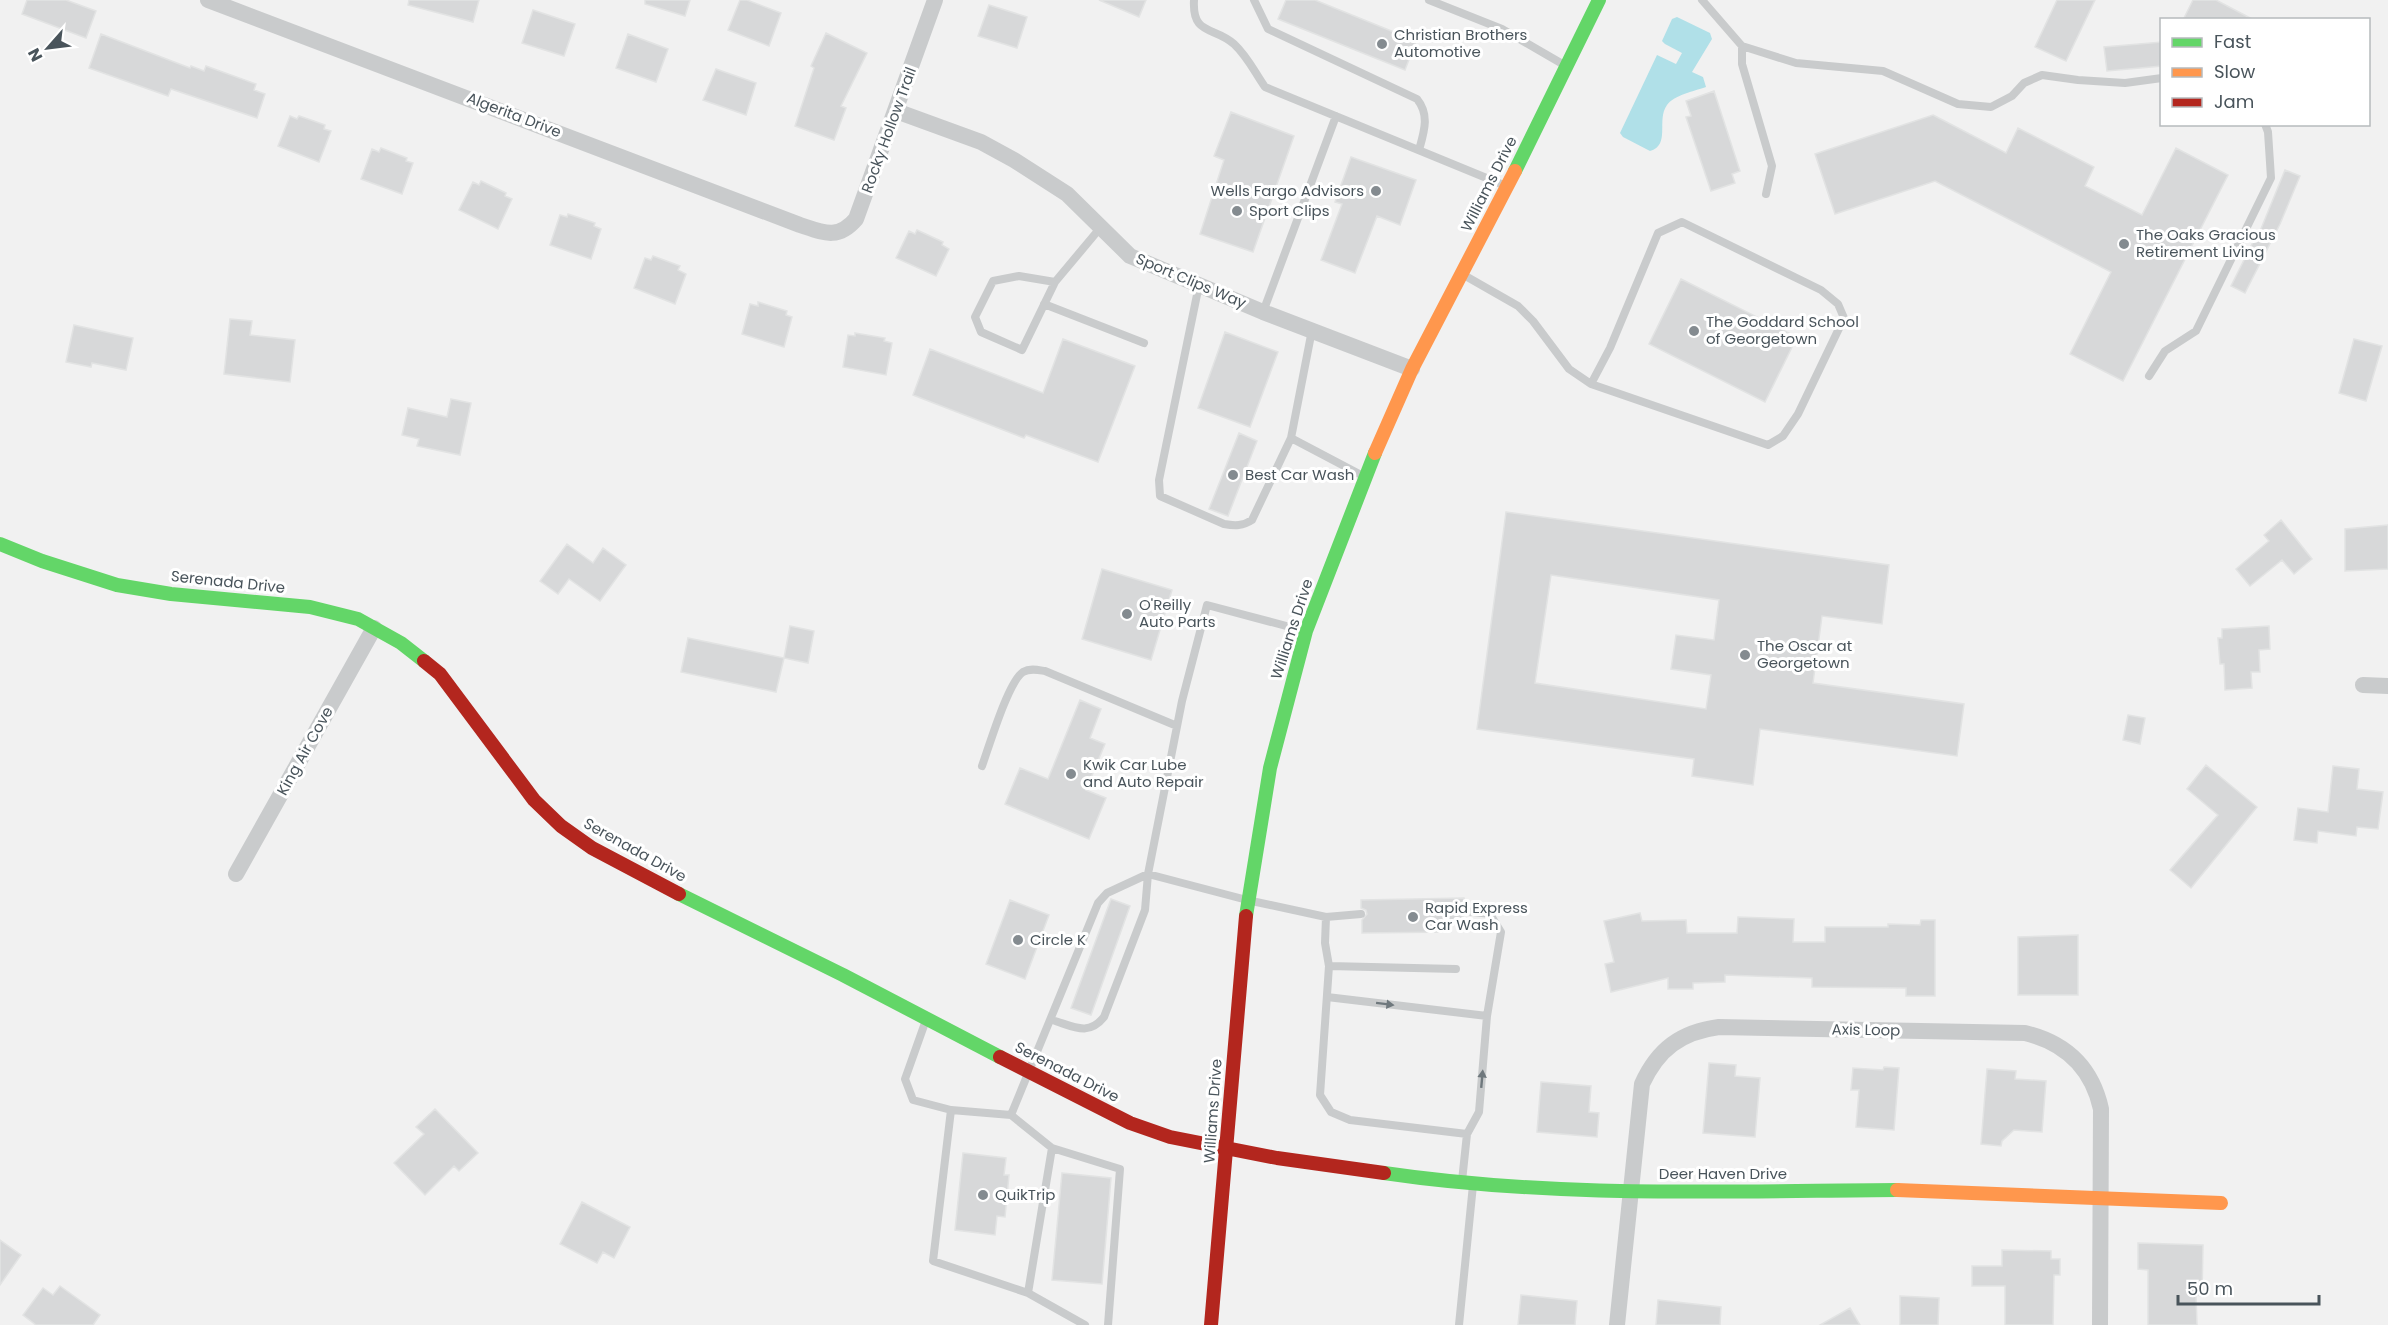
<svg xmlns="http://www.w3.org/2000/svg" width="2388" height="1325" font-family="Poppins,sans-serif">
	<rect width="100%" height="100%" fill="#f1f1f1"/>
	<!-- water -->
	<path fill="#b0e0e8" d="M1677 17 1710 33 1712 39 1692 72 1703 77 1706 87C1695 91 1674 95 1667 105 1656 120 1671 145 1650 151L1623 137 1620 133 1657 55 1676 64 1682 53 1665 44 1662 41 1672 19Z"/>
	<!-- building -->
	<path fill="#d7d8d9" stroke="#e2e3e3" stroke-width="1.5" fill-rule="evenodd" d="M27 0H66L96 11 86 38 22 14Z
		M409 0H479L473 22 408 5Z
		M645 0H690L685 16 645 4Z
		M740 0H747L781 13 769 46 728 30Z
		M1099 0H1146L1139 17Z
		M1286 0H1315L1416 41 1405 70 1278 19Z
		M2057 0H2095L2066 61 2035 47Z
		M2193 0H2216L2254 20H2183Z
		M989 5 1027 17 1017 48 978 36Z
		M533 10 575 24 564 56 522 43Z
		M826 33 867 53 841 106 846 108 834 140 795 126 814 68 811 66Z
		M101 34 190 68 191 66 204 71 206 66 256 84 254 90 265 94 257 118 171 89 168 96 89 68Z
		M628 34 668 49 656 82 616 68Z
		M2162 42V66L2107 71 2104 47Z
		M716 69 756 83 746 115 703 100Z
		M1714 91 1740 171 1732 174 1735 183 1711 191 1686 117 1691 116 1686 101Z
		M1231 112 1294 136 1253 252 1200 234 1224 160 1214 156Z
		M1933 115 2006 153 2018 128 2094 167 2085 186 2142 215 2176 148 2228 175 2123 381 2070 354 2111 272 1935 181 1835 214 1815 154Z
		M290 116 297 119 299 116 311 120 325 125 324 129 331 131 319 162 278 146Z
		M381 148 407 158 406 161 413 163 402 194 361 179 372 149 379 152Z
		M1351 157 1416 180 1400 225 1377 216 1355 273 1321 260 1342 204 1335 202Z
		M2285 170 2300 176 2280 224 2245 293 2231 286 2254 240 2256 241Z
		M481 181 506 193 505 196 512 199 498 229 459 210 473 182 479 185Z
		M568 214 595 223 594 226 601 229 591 259 550 245 560 215 567 217Z
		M917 230 943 242 942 245 949 249 936 276 896 258 909 231 915 234Z
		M653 256 680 266 678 270 686 274 675 304 634 288 645 258 651 260Z
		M1681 279 1797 337 1765 402 1649 344Z
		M758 302 787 311 786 315 792 317 784 347 742 334 750 304 758 306Z
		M230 319 252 321 250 335 295 340 290 382 224 374Z
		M74 325 133 338 126 370 92 363 91 367 66 362Z
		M1225 332 1278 352 1250 427 1198 408Z
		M855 333 885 338 884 341 892 343 886 375 843 367 848 335 855 336Z
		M1063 339 1135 366 1098 462 1026 435 1024 438 913 395 930 349 1043 393Z
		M2354 339 2382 346 2366 401 2339 393Z
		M451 399 471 403 460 455 417 446 419 439 402 435 408 408 447 417Z
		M1239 433 1257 441 1228 516 1209 509Z
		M1506 512 1889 565 1882 624 1822 616 1813 683 1964 704 1957 756 1760 729 1753 785 1692 776 1694 759 1477 729ZM1551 575 1719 600 1714 640 1676 635 1671 669 1711 675 1706 709 1535 683Z
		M2281 520 2312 559 2294 574 2282 560 2250 586 2236 569 2269 541 2264 535Z
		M2388 525V569L2345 571V529Z
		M567 544 593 563 603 548 626 565 600 601 569 579 558 594 540 581Z
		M1102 569 1172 590 1151 660 1082 639Z
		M790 626 814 631 808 663 784 658Z
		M2269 626 2270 649 2259 650 2260 672H2251L2252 688 2225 690 2224 664H2220L2218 638H2222V629Z
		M688 638 784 658 776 692 681 672Z
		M1080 700 1101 709 1090 738 1105 744 1086 790 1106 798 1089 839 1005 804 1020 768 1048 779Z
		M2128 715 2145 718 2140 744 2123 740Z
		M2206 765 2257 807 2191 888 2170 870 2218 815 2187 789Z
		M2333 766 2359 769 2357 789 2383 792 2378 829 2357 827 2356 836 2318 831 2317 843 2294 840 2298 808 2328 812Z
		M1464 898 1465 905 1460 907 1459 911 1465 920H1451V932L1362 933V920L1367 914 1366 910 1361 908V900Z
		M1111 899 1130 906 1091 1015 1071 1008Z
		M1010 900 1049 915 1025 979 986 964Z
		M1640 913 1642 921 1686 920 1687 933H1737L1738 917 1794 919 1793 942H1825V927H1888V924L1920 925 1921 920H1935V996H1906V988L1812 987V978L1725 975V982L1693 983V989H1668V978L1611 992 1605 964 1614 962 1604 921Z
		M2078 935V995H2018V937Z
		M1709 1063 1736 1065 1735 1076 1760 1078 1755 1137 1703 1133Z
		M1884 1067 1899 1068 1894 1130 1856 1127 1859 1090H1851L1853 1068 1883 1070Z
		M1987 1069 2016 1071 2015 1079 2046 1081 2042 1132 2014 1130 2002 1141 2001 1146 1981 1144Z
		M1541 1082 1591 1086 1589 1112 1599 1113 1597 1137 1537 1132Z
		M435 1109 478 1153 459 1171 454 1166 425 1195 394 1163 424 1134 416 1127Z
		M963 1153 1006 1158 1004 1175H1009L1005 1217 997 1216 995 1235 955 1230Z
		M1062 1173 1111 1178 1102 1284 1052 1280Z
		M582 1202 630 1227 614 1258 603 1252 597 1263 560 1244Z
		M0 1240 21 1255 0 1285Z
		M2138 1243 2203 1245 2202 1296 2196 1295 2197 1325H2148V1270L2138 1269Z
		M2002 1250 2051 1251V1259H2060V1275H2054L2053 1325H2005V1286H1972V1266H2002Z
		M60 1286 100 1315 93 1325H36L23 1315 43 1288 53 1295Z
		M1521 1295 1577 1301 1575 1325H1518Z
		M1900 1296 1939 1298 1938 1325H1900Z
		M1658 1300 1721 1307 1720 1325H1656Z
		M1850 1308 1860 1325H1820Z"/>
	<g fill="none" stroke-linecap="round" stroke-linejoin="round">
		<!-- lane -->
		<path stroke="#c9cbcc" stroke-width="8" d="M1194 0C1192 36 1214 26 1234 44 1248 57 1255 73 1265 87L1506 186
			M1254 0 1268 29 1417 99C1430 115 1424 132 1419 150
			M1429 0 1502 29 1566 66
			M1702 0 1742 46 1796 63 1883 71 1958 104 1991 107 2012 96 2024 83 2042 75 2078 80 2125 83 2162 78
			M1742 46V64L1772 166 1766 194
			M1462 274 1518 306 1533 321 1569 369 1591 384 1768 445 1783 436 1798 414 1844 318 1838 304 1821 290 1682 222 1658 233 1610 348 1591 384
			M1055 282 1022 350 981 332 975 317 993 281 1019 276 1055 282 1101 227
			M1199 285 1159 480 1160 496 1224 524C1235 526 1243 526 1252 520L1291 438 1365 477
			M1044 304 1144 343
			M1263 312 1336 116
			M2149 376 2165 351 2196 331 2271 178 2268 132 2265 124
			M1291 438 1312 330
			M982 766C989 747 1008 682 1023 672 1030 668 1038 670 1045 671L1177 726
			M1326 917 1361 914
			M1329 966 1456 969
			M1327 997 1487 1016
			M926 1020 905 1079 913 1100 951 1110 933 1261 1028 1293
			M1052 1020C1073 1026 1088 1037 1104 1017L1145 910 1148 874 1182 701 1207 605 1305 631
			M951 1110 1011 1115
			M1052 1148 1120 1169 1108 1325
			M1462 1181 1467 1134 1479 1112 1487 1016 1501 932 1490 914 1465 911
			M1085 1325 1028 1293 1052 1148 1011 1115 1098 903 1107 893 1148 874 1247 900 1326 917 1325 943 1329 966 1320 1095 1331 1112 1350 1120 1467 1134
			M1459 1325 1473 1185"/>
		<!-- street -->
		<path stroke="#c9cbcc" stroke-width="16" d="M208 0 800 225C824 233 838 240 856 219L935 0
			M896 111 981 142 1014 160 1067 194 1130 256 1263 312 1412 369
			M2363 685 2388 686
			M236 874 374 628
			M1617 1325 1642 1084C1658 1049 1681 1032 1719 1027L2025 1033C2066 1043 2092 1068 2101 1109L2100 1325"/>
		<!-- fast -->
		<path stroke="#63d668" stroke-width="14" d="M1515 171 1599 0
			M0 544 42 561 117 585 171 594 310 607 358 619 401 643 424 661
			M679 894 843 975 1000 1057
			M1246 916 1270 768 1306 631 1375 453
			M1384 1173C1553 1198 1726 1191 1897 1190"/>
		<!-- slow -->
		<path stroke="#ff974d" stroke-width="14" d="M1375 453 1412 369 1515 171
			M1897 1190 2221 1203"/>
		<!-- jam -->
		<path stroke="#b3261e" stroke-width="14" d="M424 661 440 674 534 800 561 826 592 848 679 894
			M1000 1057 1130 1123 1170 1137 1277 1158 1384 1173
			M1211 1325 1246 916"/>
	</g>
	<!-- one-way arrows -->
	<defs><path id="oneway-solid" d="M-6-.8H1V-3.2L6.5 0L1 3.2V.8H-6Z" transform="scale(1.5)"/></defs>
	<g fill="#6f787d">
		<use href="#oneway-solid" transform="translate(1385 1004) rotate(7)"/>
		<use href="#oneway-solid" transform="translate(1482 1079) rotate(-85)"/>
	</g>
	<!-- markers -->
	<g fill="#848b90" stroke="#fff" stroke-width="2">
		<circle cx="1382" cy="44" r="6"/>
		<circle cx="1376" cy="191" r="6"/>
		<circle cx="1237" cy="211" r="6"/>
		<circle cx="2124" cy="244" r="6"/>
		<circle cx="1694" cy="331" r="6"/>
		<circle cx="1233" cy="475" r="6"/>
		<circle cx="1127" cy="614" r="6"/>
		<circle cx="1745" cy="655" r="6"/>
		<circle cx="1071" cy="774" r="6"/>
		<circle cx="1413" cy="917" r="6"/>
		<circle cx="1018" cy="940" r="6"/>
		<circle cx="983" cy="1195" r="6"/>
	</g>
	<g text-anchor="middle" stroke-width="6" stroke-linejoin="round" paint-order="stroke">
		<!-- poi labels -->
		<g font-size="15" fill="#49545b" stroke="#fff" text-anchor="start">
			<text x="1394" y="40">Christian Brothers<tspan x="1394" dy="17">Automotive</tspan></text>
			<text x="1364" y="196" text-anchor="end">Wells Fargo Advisors</text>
			<text x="1249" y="216">Sport Clips</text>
			<text x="2136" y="240">The Oaks Gracious<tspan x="2136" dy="17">Retirement Living</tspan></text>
			<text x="1706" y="327">The Goddard School<tspan x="1706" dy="17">of Georgetown</tspan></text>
			<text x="1245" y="480">Best Car Wash</text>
			<text x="1139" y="610">O'Reilly<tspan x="1139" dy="17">Auto Parts</tspan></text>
			<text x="1757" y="651">The Oscar at<tspan x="1757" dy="17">Georgetown</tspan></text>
			<text x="1083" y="770">Kwik Car Lube<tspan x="1083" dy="17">and Auto Repair</tspan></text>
			<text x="1425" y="913">Rapid Express<tspan x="1425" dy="17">Car Wash</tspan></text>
			<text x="1030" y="945">Circle K</text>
			<text x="995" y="1200">QuikTrip</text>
		</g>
		<!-- street labels -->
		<g font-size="15" fill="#49545b" stroke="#fff">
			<text transform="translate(514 115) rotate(21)" y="5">Algerita Drive</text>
			<text transform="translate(889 130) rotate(-70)" y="5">Rocky Hollow Trail</text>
			<text transform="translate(1489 184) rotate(-63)" y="5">Williams Drive</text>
			<text transform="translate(1191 281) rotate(23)" y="5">Sport Clips Way</text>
			<text transform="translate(228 582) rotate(6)" y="5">Serenada Drive</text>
			<text transform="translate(1292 629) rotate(-72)" y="5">Williams Drive</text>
			<text transform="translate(305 751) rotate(-61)" y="5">King Air Cove</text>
			<text transform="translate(635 850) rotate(29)" y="5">Serenada Drive</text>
			<text transform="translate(1866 1030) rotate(1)" y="5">Axis Loop</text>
			<text transform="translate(1067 1072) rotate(27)" y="5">Serenada Drive</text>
			<text transform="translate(1213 1111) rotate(-86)" y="5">Williams Drive</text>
			<text x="1723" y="1179">Deer Haven Drive</text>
		</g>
	</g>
	<!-- legend -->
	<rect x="2160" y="18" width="210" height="108" fill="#ffffff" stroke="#b6bbbd" stroke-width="1.5"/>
	<rect x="2172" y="38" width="30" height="9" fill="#63d668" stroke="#b6bbbd" stroke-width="1.5"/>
	<text x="2214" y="48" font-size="18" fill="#49545b">Fast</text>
	<rect x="2172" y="68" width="30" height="9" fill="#ff974d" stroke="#b6bbbd" stroke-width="1.5"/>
	<text x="2214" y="78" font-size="18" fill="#49545b">Slow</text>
	<rect x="2172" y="98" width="30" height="9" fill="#b3261e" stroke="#b6bbbd" stroke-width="1.5"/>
	<text x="2214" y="108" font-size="18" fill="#49545b">Jam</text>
	<!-- north arrow -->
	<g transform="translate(48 48) rotate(242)" stroke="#ffffff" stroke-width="4.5" paint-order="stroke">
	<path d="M0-4.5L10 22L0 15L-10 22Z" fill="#49545b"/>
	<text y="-9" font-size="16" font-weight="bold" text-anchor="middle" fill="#49545b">N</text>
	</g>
	<!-- scale -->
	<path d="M2178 1295v9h141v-9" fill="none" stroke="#49545b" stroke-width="3"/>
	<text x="2187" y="1295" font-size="18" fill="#49545b" stroke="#ffffff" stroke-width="4.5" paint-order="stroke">50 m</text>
</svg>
